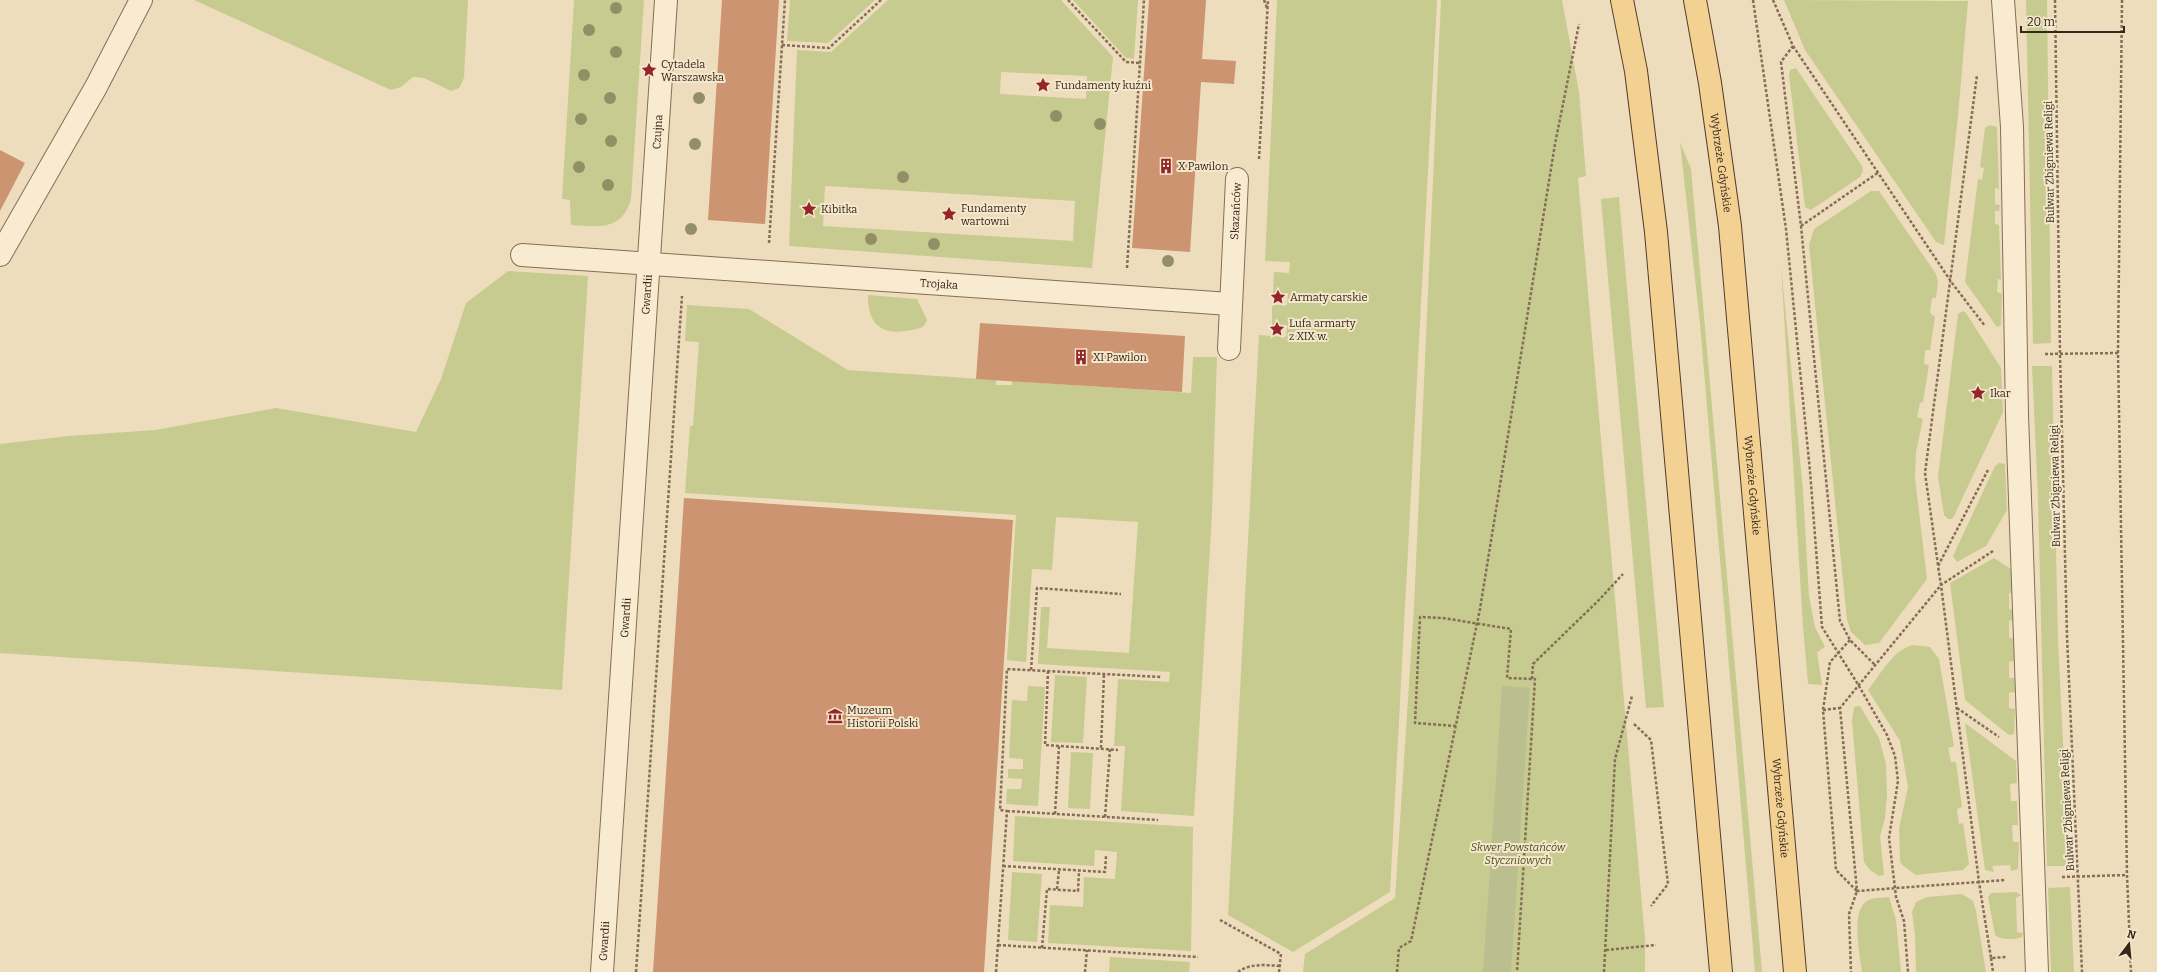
<svg xmlns="http://www.w3.org/2000/svg" width="2157" height="972" font-family="Bitter,serif">
	<rect width="100%" height="100%" fill="#eeddbc"/>
	<!-- green -->
	<path fill="#c7cb90" fill-rule="evenodd" d="M194 0H468L464 78 459 88 451 91 424 78 413 77 401 87 391 90Z
		M574 0H644L631 199C622 231 598 227 571 225L570 200 562 199Z
		M790 0H875L828 43 787 41Z
		M888 0H1061L1113 57 1092 268 789 246 797 50 831 52ZM1001 72 1087 76 1086 99 1000 94ZM825 186 1075 201 1073 241 823 226Z
		M1073 0H1138L1134 59 1126 58Z
		M1277 0H1437L1390 892 1293 952 1228 915 1259 335 1286 337 1287 326 1272 325V305H1287L1288 294 1273 293 1274 272 1289 273 1290 262 1265 261Z
		M1441 0H1562L1579 92 1586 176 1578 178 1645 939V972H1303L1305 954 1395 898 1414 607Z
		M1784 0 1968 1 1958 116 1944 245 1936 242 1805 50Z
		M2026 0H2047L2051 343 2033 344Z
		M1796 68 1862 166 1863 171 1860 177 1811 210 1805 207 1789 75 1790 70Z
		M1989 125 1997 127V130L1999 189 1995 188V204L2000 205 1999 211H1995V224L1999 225 2001 280 1998 279 1997 292 2002 294 2001 325 1997 327 1965 282 1978 179 1982 180 1984 168 1980 167 1985 128Z
		M1680 142 1691 169 1762 972H1755L1700 324Z
		M1871 191H1879L1936 274 1938 282 1936 298H1932L1930 313 1935 317 1930 350H1925L1924 364 1929 365 1923 402 1920 403 1917 417 1923 419 1916 452 1915 478 1927 579 1879 643 1865 645 1851 632 1847 620 1809 245 1814 229Z
		M1619 197 1664 707 1646 708 1601 199Z
		M1781 266 1803 490 1809 596 1815 627 1825 647 1817 652 1822 685 1808 684 1803 626Z
		M508 271 588 276 562 690 0 653V444L69 436 155 430 276 408 416 432 441 379 466 303Z
		M868 295 917 299 927 320 923 327C892 337 867 333 868 295Z
		M687 305 749 309 848 370 996 380V385H1012V381L1191 393 1193 357H1217L1212 514 1194 816 1121 811 1125 746H1114L1118 679 1169 682 1170 672 1038 664 1041 607H1050L1047 648 1129 653 1138 522 1056 517 1052 570 1032 569 1026 662 1007 660 1016 515 685 493 690 426H693L699 342 685 341Z
		M1963 311 1966 313 2001 368 2003 412 1954 516 1952 519H1948L1944 515 1938 477 1958 314Z
		M2032 366H2052L2058 640 2069 866H2047L2038 498Z
		M1999 463 2005 464 2007 510 1986 546 1957 562 1953 556 1995 466Z
		M1994 558 2014 571V592L2009 593V609L2014 610V621L2009 620V638H2014V661L2009 662V678H2015V692L2009 693V708L2015 709 2014 734 2009 735 1965 700 1950 583Z
		M1914 645 1930 647 1939 659 1954 746 1948 748 1951 762H1956L1962 807 1957 809 1959 824 1963 823 1969 864 1963 870 1916 875 1902 865 1900 860 1899 828 1908 787 1900 741 1868 690C1881 674 1894 648 1914 645Z
		M1055 675 1087 677 1083 743 1051 742Z
		M1028 686 1045 687 1038 806 1006 804 1007 789H1021L1022 779 1008 778V769H1023V759L1009 758 1012 700 1027 701Z
		M1860 706 1879 738 1886 764 1887 795 1885 819 1880 836 1884 875 1879 876 1870 870 1864 862 1852 721 1854 707Z
		M1965 723 2016 761 2017 783 2010 784 2011 801H2017L2018 825H2012L2013 842H2019L2018 869 2011 871 2010 865 1992 866 1994 872 1985 870Z
		M1071 752 1093 753 1090 809 1068 808Z
		M1015 816 1193 827 1191 951 1048 943 1050 905 1083 907 1084 877 1115 879 1117 852 1095 850 1094 866 1013 861Z
		M1012 872 1042 874 1037 942 1008 940Z
		M2070 887 2074 972H2051L2048 888Z
		M2016 892 2021 895 2016 898 2017 932 2023 933 2022 937C2015 940 2000 940 1995 935L1988 897 1991 893Z
		M1962 894 1973 901 1976 911 1986 972H1916L1915 935 1912 912 1916 902 1927 897Z
		M1889 897 1896 920 1901 972H1862C1860 955 1850 912 1867 901 1873 897 1882 898 1889 897Z
		M1110 957 1190 962 1189 972H1109Z"/>
	<!-- cemetery -->
	<path fill="#bbbf90" d="M1502 686 1530 688 1511 972H1483Z"/>
	<!-- building -->
	<path fill="#cc9471" d="M722 0H779L765 224 708 220Z
		M1149 0H1206L1202 59 1236 61 1234 84 1201 82 1190 252 1132 248Z
		M0 150 25 163 0 211Z
		M980 323 1185 336 1182 392 976 379Z
		M684 498 1013 520 984 972H653Z"/>
	<g fill="none" stroke-linecap="round" stroke-linejoin="round">
		<!-- minor casing -->
		<g stroke="#856d56" stroke-width="24">
			<g id="minor">
				<path d="M2003 0 2012 127 2017 415 2037 972"/>
				<path d="M0 255 96 87 141 0"/>
				<path id="s1" d="M522 255 1230 304"/>
				<path id="s2" d="M1229 349 1237 179"/>
				<path id="s3" d="M602 972 666 0"/>
			</g>
		</g>
		<!-- major casing -->
		<g stroke="#523b2a" stroke-width="24">
			<g id="major">
				<path d="M1622 0 1636 71 1656 232 1721 972"/>
				<path id="s4" d="M1695 0 1710 83 1730 226 1795 972"/>
			</g>
		</g>
		<!-- path -->
		<path stroke="#856d56" stroke-width="2.5" stroke-dasharray="3 2" stroke-linecap="butt" d="M1068 0 1126 62 1140 63
			M1264 0 1267 8
			M1753 0 1786 229 1810 471 1822 627 1859 686 1887 735 1895 756 1898 781 1889 838 1896 897 1904 921 1908 972
			M1773 0 1793 46 1781 62 1801 226 1840 621 1850 640 1875 665
			M2055 0 2060 354 2067 636 2082 972
			M2122 0 2118 353 2127 875 2131 972
			M782 45 829 48 881 0
			M1793 46 1952 283 1985 326
			M1259 159 1268 0
			M1801 226 1879 172
			M769 243 785 0
			M1127 268 1144 0
			M2045 354 2118 353
			M1988 470 1938 566 1941 585 1840 708 1857 891 2005 880
			M1993 551 1941 585 1979 882 1991 958 2007 957
			M1938 565 1925 473 1977 75
			M1850 640 1830 662 1823 710 1836 870 1857 891 1849 914 1851 972
			M1031 670 1037 588 1121 594
			M1048 671 1045 745 1118 750
			M1532 679 1533 664 1598 601 1623 574
			M1957 708 1999 737
			M1823 710 1840 708
			M1634 724 1651 740 1668 884 1651 906
			M1456 726 1415 723 1420 617 1443 618 1511 629 1507 678 1535 679 1517 972
			M1101 748 1104 674
			M1007 811 1158 820
			M1055 814 1059 746
			M1105 817 1110 749
			M1003 866 1105 872 1106 856
			M2062 877 2127 875
			M1057 889 1059 870
			M1220 920 1281 954 1279 972
			M998 945 1198 957
			M1042 948 1047 889 1078 891 1079 871
			M1606 950 1656 945
			M1991 958 1993 972
			M636 972 682 296
			M996 972 1007 811 1000 810 1007 669 1162 677
			M1085 972 1087 950
			M1238 972C1250 963 1266 965 1280 966
			M1397 972 1399 948 1411 941 1480 609 1555 144 1579 24
			M1604 972 1615 759 1632 696"/>
		<!-- minor -->
		<use href="#minor" stroke="#f9ebcf" stroke-width="22"/>
		<!-- major -->
		<use href="#major" stroke="#f3d192" stroke-width="22"/>
	</g>
	<!-- trees -->
	<g fill="#928f67">
		<circle cx="616" cy="8" r="6"/>
		<circle cx="589" cy="30" r="6"/>
		<circle cx="616" cy="52" r="6"/>
		<circle cx="584" cy="75" r="6"/>
		<circle cx="610" cy="98" r="6"/>
		<circle cx="699" cy="98" r="6"/>
		<circle cx="1056" cy="116" r="6"/>
		<circle cx="581" cy="119" r="6"/>
		<circle cx="1100" cy="124" r="6"/>
		<circle cx="611" cy="141" r="6"/>
		<circle cx="695" cy="144" r="6"/>
		<circle cx="579" cy="167" r="6"/>
		<circle cx="903" cy="177" r="6"/>
		<circle cx="608" cy="185" r="6"/>
		<circle cx="691" cy="229" r="6"/>
		<circle cx="871" cy="239" r="6"/>
		<circle cx="934" cy="244" r="6"/>
		<circle cx="1168" cy="261" r="6"/>
	</g>
	<!-- icons -->
	<defs>
		<g id="sight-bare" transform="scale(1.2)"><path d="M0-6L1.8-2.2L6-1.7L2.9 1.2L3.7 5.4L0 3.3L-3.7 5.4L-2.9 1.2L-6-1.7L-1.8-2.2Z" fill="#94252a" stroke="#f5e7cb" stroke-width="2.5" paint-order="stroke"/></g>
		<g id="building-bare" transform="scale(1.2)"><path d="M-4-6H4V6H1V3H-1V6H-4ZM-2.5-4.3h1.7v1.8h-1.7ZM.8-4.3h1.7v1.8H.8ZM-2.5-1h1.7V.8h-1.7ZM.8-1h1.7V.8H.8Z" fill="#94252a" stroke="#f5e7cb" stroke-width="2.5" paint-order="stroke"/></g>
		<g id="museum-bare" transform="scale(1.2)"><path d="M0-6L6-3V-2H-6V-3ZM-5-1h2V3h-2ZM-1-1h2V3h-2ZM3-1h2V3H3ZM-6 4H6V6H-6Z" fill="#94252a" stroke="#f5e7cb" stroke-width="2.5" paint-order="stroke"/></g>
	</defs>
	<g fill-rule="evenodd">
		<use href="#sight-bare" x="649" y="70"/>
		<use href="#sight-bare" x="1043" y="85"/>
		<use href="#building-bare" x="1166" y="166"/>
		<use href="#sight-bare" x="809" y="209"/>
		<use href="#sight-bare" x="949" y="214"/>
		<use href="#sight-bare" x="1278" y="297"/>
		<use href="#sight-bare" x="1277" y="329"/>
		<use href="#building-bare" x="1081" y="357"/>
		<use href="#sight-bare" x="1978" y="393"/>
		<use href="#museum-bare" x="835" y="716"/>
	</g>
	<g text-anchor="middle" stroke-width="4" stroke-linejoin="round" paint-order="stroke">
		<!-- poi labels -->
		<g font-size="11" fill="#34261b" stroke="#f5e7cb" text-anchor="start">
			<text x="661" y="68">Cytadela<tspan x="661" dy="13">Warszawska</tspan></text>
			<text x="1055" y="89">Fundamenty kuźni</text>
			<text x="1178" y="170">X Pawilon</text>
			<text x="961" y="212">Fundamenty<tspan x="961" dy="13">wartowni</tspan></text>
			<text x="821" y="213">Kibitka</text>
			<text x="1290" y="301">Armaty carskie</text>
			<text x="1289" y="327">Lufa armarty<tspan x="1289" dy="13">z XIX w.</tspan></text>
			<text x="1093" y="361">XI Pawilon</text>
			<text x="1990" y="397">Ikar</text>
			<text x="847" y="714">Muzeum<tspan x="847" dy="13">Historii Polski</tspan></text>
		</g>
		<!-- street labels -->
		<g font-size="11" fill="#34261b" stroke="#f5e7cb">
			<text dy="4" stroke="none"><textPath href="#s3" startOffset="842">Czujna</textPath></text>
			<text transform="translate(2049 162) rotate(-91)" y="4">Bulwar Zbigniewa Religi</text>
			<text dy="4" stroke="none"><textPath href="#s4" startOffset="165">Wybrzeże Gdyńskie</textPath></text>
			<text dy="4" stroke="none"><textPath href="#s2" startOffset="138">Skazańców</textPath></text>
			<text dy="4" stroke="none"><textPath href="#s1" startOffset="418">Trojaka</textPath></text>
			<text dy="4" stroke="none"><textPath href="#s3" startOffset="679">Gwardii</textPath></text>
			<text dy="4" stroke="none"><textPath href="#s4" startOffset="489">Wybrzeże Gdyńskie</textPath></text>
			<text transform="translate(2055 486) rotate(-91)" y="4">Bulwar Zbigniewa Religi</text>
			<text dy="4" stroke="none"><textPath href="#s3" startOffset="355">Gwardii</textPath></text>
			<text dy="4" stroke="none"><textPath href="#s4" startOffset="813">Wybrzeże Gdyńskie</textPath></text>
			<text transform="translate(2067 810) rotate(-93)" y="4">Bulwar Zbigniewa Religi</text>
			<text dy="4" stroke="none"><textPath href="#s3" startOffset="31">Gwardii</textPath></text>
		</g>
		<!-- park labels -->
		<g font-size="11" font-style="italic" fill="#465021" stroke="#f5e7cb">
			<text x="1518" y="851">Skwer Powstańców<tspan x="1518" dy="13">Styczniowych</tspan></text>
		</g>
	</g>
	<!-- north arrow -->
	<g transform="translate(2129 944) rotate(16)" stroke="#f5e7cb" stroke-width="3" paint-order="stroke">
	<path d="M0-3L7 15L0 10L-7 15Z" fill="#34261b"/>
	<text y="-6" font-size="11" font-weight="bold" text-anchor="middle" fill="#34261b">N</text>
	</g>
	<!-- scale -->
	<path d="M2021 26v6h103v-6" fill="none" stroke="#34261b" stroke-width="2"/>
	<text x="2027" y="26" font-size="12" fill="#34261b" stroke="#f5e7cb" stroke-width="3" paint-order="stroke">20 m</text>
</svg>
